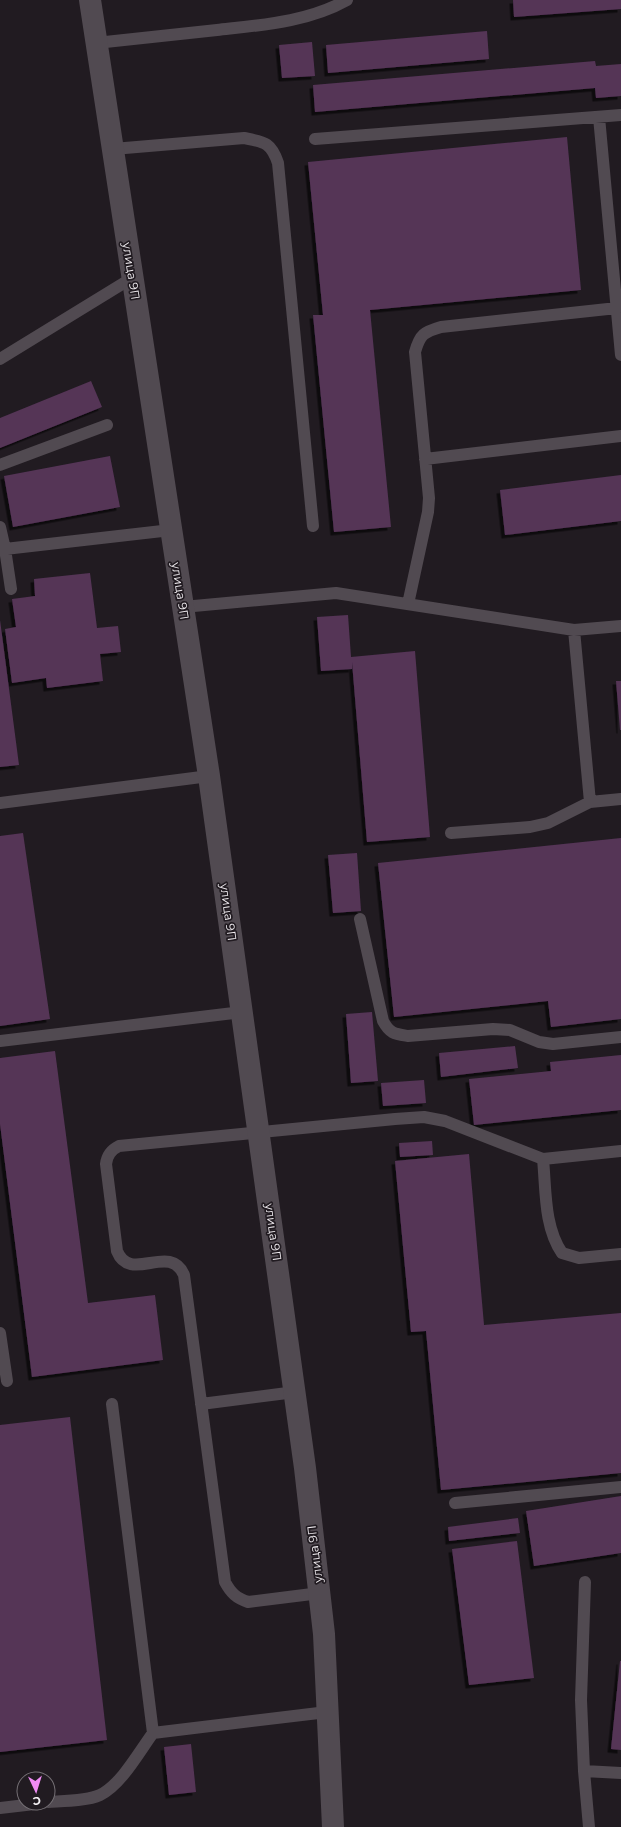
<svg xmlns="http://www.w3.org/2000/svg" width="621" height="1827" font-family="Montserrat,sans-serif">
	<defs>
		<filter id="shadow"><feDropShadow dx="-3.5" dy="3.5" stdDeviation="0" flood-color="#0009"/></filter>
	</defs>
	<rect width="100%" height="100%" fill="#211b21"/>
	<!-- building -->
	<path fill="#553457" filter="url(#shadow)" d="M513 0H621V9L514 17Z
		M487 31 489 59 328 73 326 45Z
		M312 42 315 76 282 78 279 45Z
		M595 61 596 66 621 64V96L596 98 595 88 315 112 313 85Z
		M567 137 581 290 370 310 391 527 334 532 313 315H323L308 162Z
		M91 381 102 407 0 448V418Z
		M110 456 120 507 13 527 4 476Z
		M621 475V521L505 535 500 490Z
		M90 573 97 628 118 626 121 652 100 654 103 681 47 688 46 678 12 683 5 629 16 627 12 599 35 596 34 579Z
		M348 615 351 657 415 651 430 837 367 842 352 662V669L321 671 317 617Z
		M0 620 19 765 0 767Z
		M616 681H621V730H620Z
		M23 833 50 1019 0 1026V836Z
		M621 838V1019L551 1027 548 1001 394 1017 378 863Z
		M357 853 361 911 333 913 328 855Z
		M372 1012 378 1081 351 1083 346 1014Z
		M515 1046 518 1068 441 1077 439 1053Z
		M55 1051 88 1303 155 1295 163 1360 32 1377 0 1124V1058Z
		M621 1055V1110L474 1125 469 1079 551 1071 550 1062Z
		M424 1080 426 1103 383 1106 381 1083Z
		M432 1141 433 1155 400 1157 399 1143Z
		M469 1154 484 1325 621 1313V1473L441 1490 426 1331 411 1332 395 1161Z
		M70 1417 107 1740 0 1752V1425Z
		M621 1496V1553L534 1566 526 1511Z
		M518 1518 520 1533 449 1541 448 1527Z
		M517 1541 534 1678 469 1685 452 1549Z
		M620 1661H621V1750L611 1749Z
		M191 1744 196 1792 169 1795 164 1747Z"/>
	<g fill="none" stroke-linecap="round" stroke-linejoin="round">
		<!-- service -->
		<path stroke="#514a51" stroke-width="12" d="M96 43C136 39 177 34 217 30 262 25 308 22 347 0
			M599 117 621 355
			M315 139 621 115
			M113 149 244 138C264 142 271 142 278 163L313 526
			M0 359 132 278
			M425 459 621 436
			M0 465 107 425
			M0 527 5 549 11 589
			M5 549 171 530
			M408 604 428 512 429 498 415 352C420 334 424 332 441 327L617 308
			M183 607 336 593 574 630 621 626
			M574 630 590 802 621 799
			M0 803 209 776
			M451 833 530 827 548 823 590 802
			M360 919 383 1021C390 1034 395 1034 408 1036L493 1029 510 1030 539 1042 553 1044 621 1037
			M0 1041 242 1012
			M543 1159 621 1151
			M0 1333 7 1381
			M201 1404 295 1392
			M455 1503 621 1487
			M585 1582 581 1700 584 1771 589 1827
			M320 1593 248 1602C236 1598 231 1593 225 1582L184 1275C170 1242 130 1284 117 1251L106 1164C107 1155 111 1150 119 1146L395 1119 424 1117 445 1121 543 1159C546 1190 544 1227 562 1253L579 1258 621 1254
			M153 1733 327 1712
			M584 1771 621 1773
			M48 1802C63 1801 87 1801 100 1795 121 1785 139 1752 153 1733L112 1404
			M0 1808 43 1803"/>
		<!-- minor -->
		<path stroke="#514a51" stroke-width="22" d="M90 0 209 776 305 1468 324 1634 333 1827"/>
	</g>
	<g text-anchor="middle" stroke-width="3.5" stroke-linejoin="round" paint-order="stroke">
		<!-- street labels -->
		<g font-size="12" fill="#f4f0f4" stroke="#211b21">
			<text transform="translate(131 271) rotate(81)" y="4">улица 9П</text>
			<text transform="translate(180 591) rotate(81)" y="4">улица 9П</text>
			<text transform="translate(228 912) rotate(82)" y="4">улица 9П</text>
			<text transform="translate(273 1232) rotate(82)" y="4">улица 9П</text>
			<text transform="translate(315 1554) rotate(-97)" y="4">улица 9П</text>
		</g>
	</g>
	<!-- north arrow -->
	<g transform="translate(36 1791) rotate(176)"><circle r="19" fill="#211b21" stroke="#757075"/>
	<path d="M0-3L7 15L0 10L-7 15Z" fill="#f08bf5"/>
	<text y="-6" font-size="11" font-weight="bold" text-anchor="middle" fill="#f4f0f4">С</text>
	</g>
</svg>
